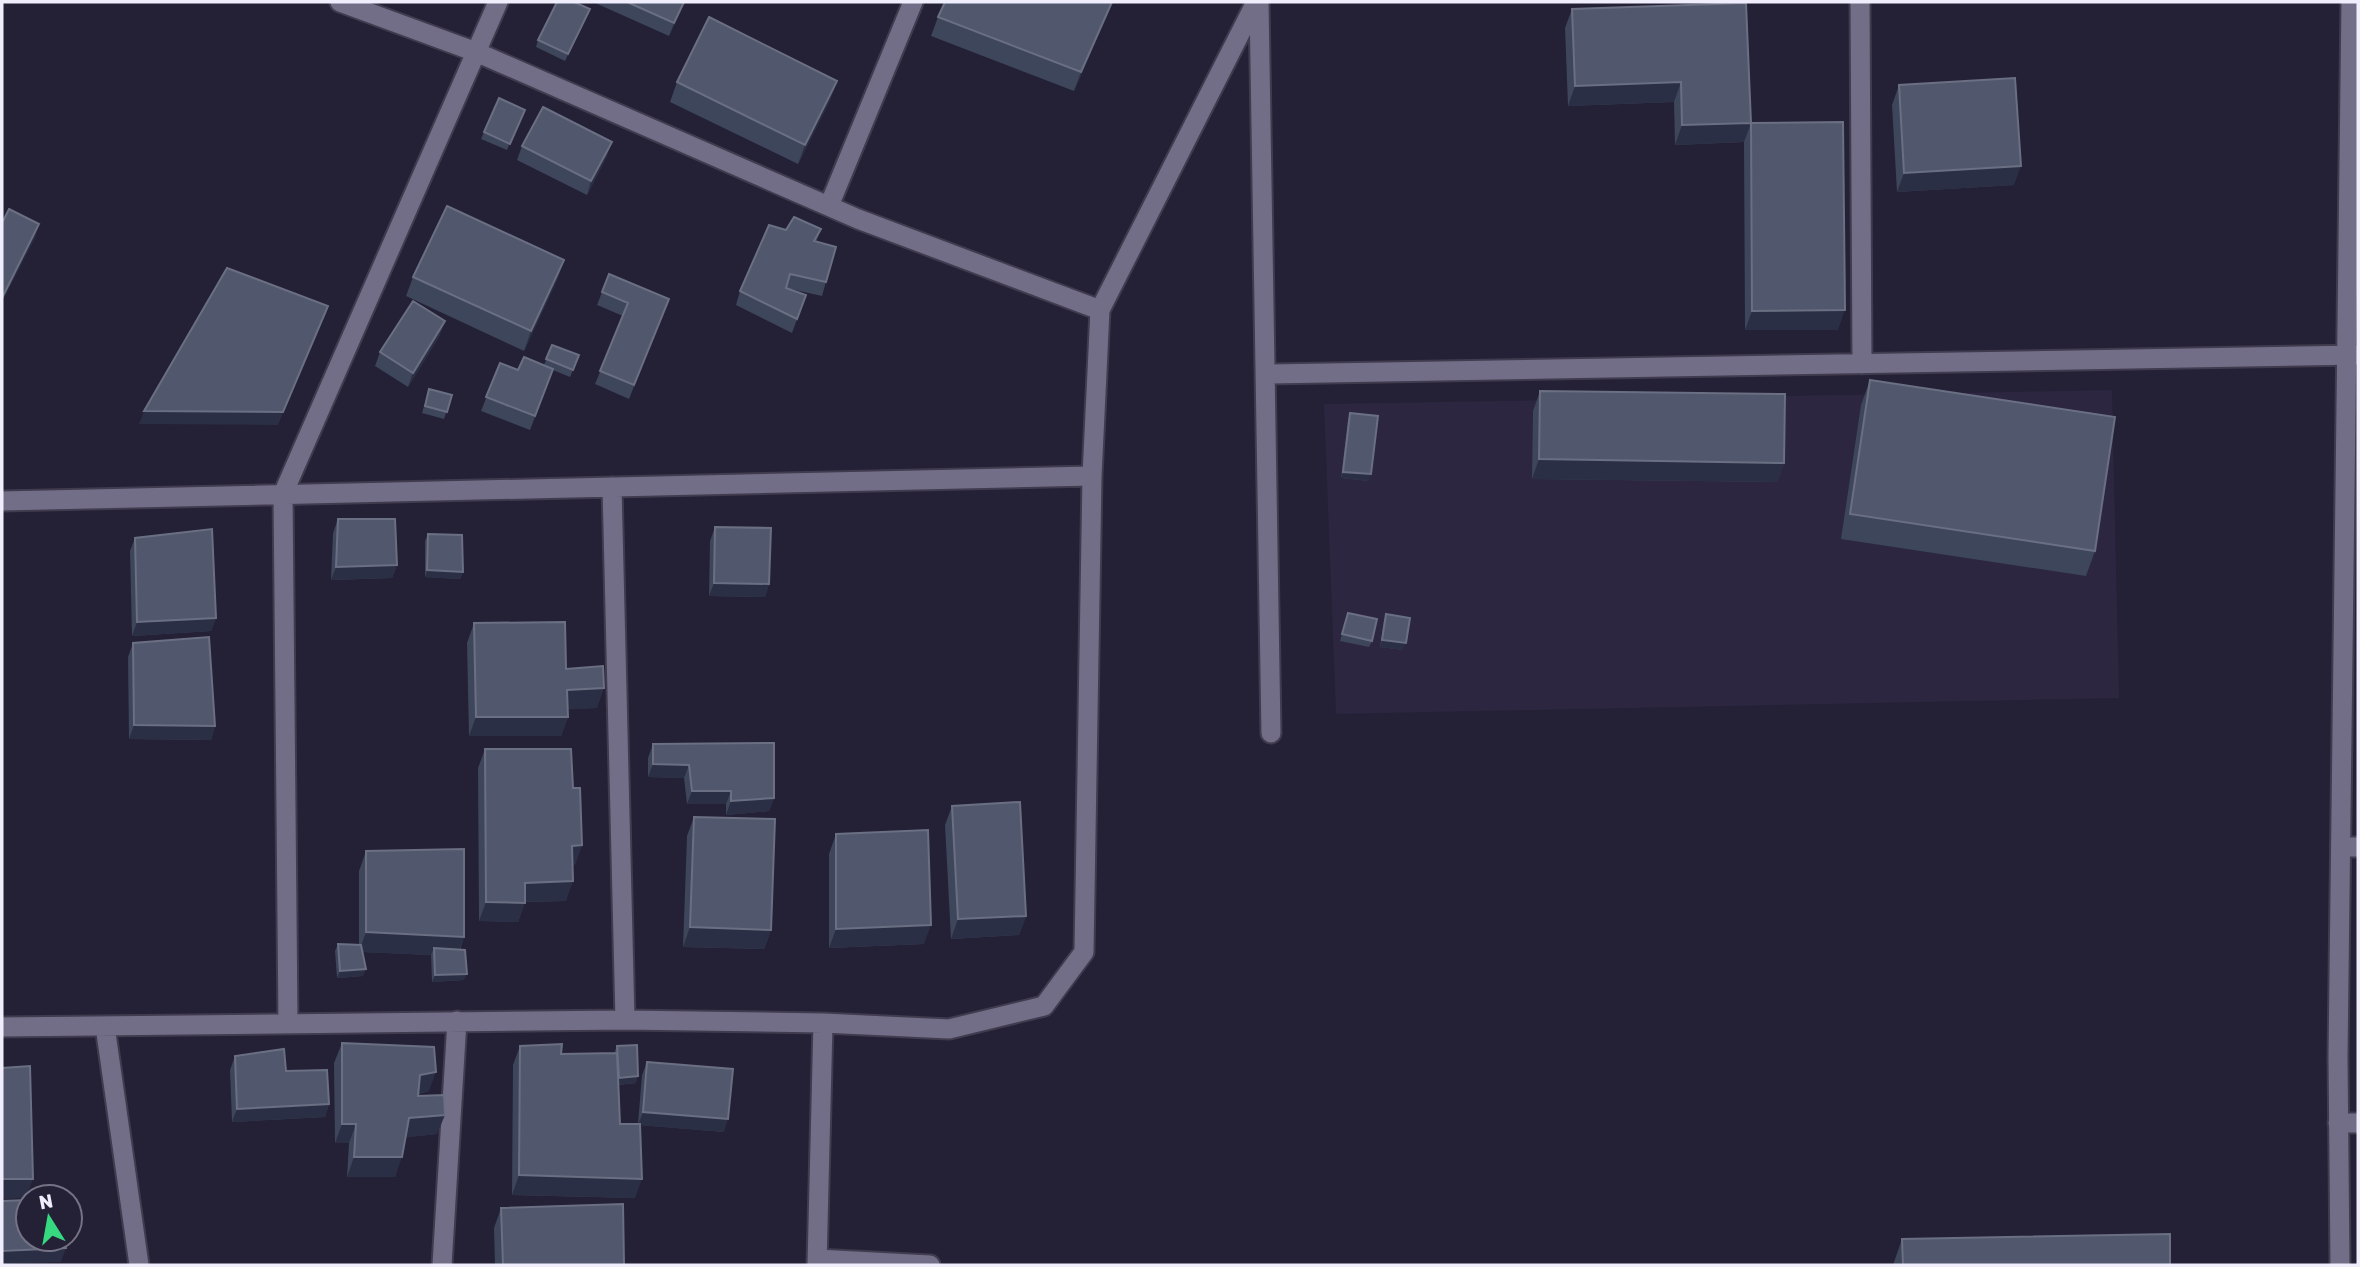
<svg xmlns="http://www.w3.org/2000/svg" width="2360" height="1267" font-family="Rubik,sans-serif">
	<rect width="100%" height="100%" fill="#242035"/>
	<!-- built -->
	<path fill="#2c2641" d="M2112 390 2119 698 1336 714 1324 404Z"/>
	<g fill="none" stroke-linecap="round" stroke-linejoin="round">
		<!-- minor casing -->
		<g stroke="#403b4e" stroke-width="23">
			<path id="minor" d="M340 2 476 52 858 219 1100 310
				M1259 2C1264 246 1266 489 1271 733
				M1860 2 1862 364
				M829 206 913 2
				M1267 374 2358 355
				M612 487 625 1020
				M2 501 1092 476 1100 310 1256 2
				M2341 847H2358
				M288 1023 283 494 498 2
				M105 1026 139 1265
				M2 1027 625 1020 823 1023 949 1029 1044 1006 1084 952 1092 476
				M2338 1123H2358
				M817 1259 930 1265
				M442 1265 457 1021
				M817 1265 823 1023"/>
		</g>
		<!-- tertiary casing -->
		<g stroke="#403b4e" stroke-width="23">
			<path id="tertiary" d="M2340 1265 2338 1057 2351 2"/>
		</g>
		<!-- minor -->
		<use href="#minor" stroke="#736e88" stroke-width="19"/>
		<!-- tertiary -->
		<use href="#tertiary" stroke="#736e88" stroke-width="19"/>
	</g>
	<!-- wall -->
	<path fill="#3d465b" d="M593 2H685L669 36Z
		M945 2H1113L1074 91 931 36 938 17Z
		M590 9 565 61 536 47 538 40Z
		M1572 9 1751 123 1838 330H1745L1744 142 1675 145 1674 102 1568 106 1565 28Z
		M837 81 830 100 798 164 670 102 677 82Z
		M1899 85 2014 185 1897 192 1892 105Z
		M525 110 507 150 481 139 484 132Z
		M522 146 607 156 587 195 517 160Z
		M821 229 816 242 826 282 822 296 786 288 806 295 792 333 736 305 740 291 786 230Z
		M564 260 557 280 524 351 406 296 413 277Z
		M602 292 669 299 629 399 595 384 623 316 597 305Z
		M440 335 408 387 375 366 380 352Z
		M552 345 579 355 570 377 553 370 530 430 481 411 500 363 518 370 544 365Z
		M1870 380 2095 551 2086 576 1841 539 1861 405Z
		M429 389 452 395 444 419 422 413Z
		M1540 391 1784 463 1777 482 1532 479 1533 411Z
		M1350 413 1369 481 1341 478 1348 420Z
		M338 519 397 565 392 578 331 580 333 533Z
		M715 527 769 584 765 597 709 596 710 541Z
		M428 534 463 572 460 579 425 577V541Z
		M135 538 216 618 211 631 132 636 130 551Z
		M1348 613 1372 641 1369 647 1340 641Z
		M1386 614 1403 650 1380 647 1384 621Z
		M474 623 566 669 597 708 568 709V717L561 736H469L467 643Z
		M133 643 215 726 211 740 129 739 128 657Z
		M653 744 774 798 769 811 726 815V804H687L684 778 648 777V758Z
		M485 749 573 788 582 845 575 864 573 865 566 901 525 902 518 922 479 921 478 768Z
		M952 806 1026 916 1019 935 951 939 945 825Z
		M694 817 771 930 764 949 683 947 687 836Z
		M836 834 924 944 829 948V854Z
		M366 851 464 937 460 950 464 980 432 982 431 955 363 952V976L337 978 335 951 338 944 359 945V871Z
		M342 1043 429 1091 419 1094 418 1096 437 1134 406 1137 395 1177H347L349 1143H335L334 1063Z
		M520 1046 561 1054 614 1053 617 1046 636 1083 618 1085 620 1124H638L642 1075 647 1062 724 1132 640 1125 635 1198 512 1195 513 1065Z
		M235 1056 286 1071 329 1104 325 1117 232 1122 230 1070Z
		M501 1208 624 1265H495L494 1228Z
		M1902 1239 2170 1265H1893Z"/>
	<!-- shaded-wall -->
	<path fill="#2b2f45" d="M684 2H685L669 36 674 23Z
		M1112 2H1113L1074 91 1081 72Z
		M837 81 830 100 798 164 805 145Z
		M1681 82 1674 102 1568 106 1575 86Z
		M1751 123 1744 142 1675 145 1682 125Z
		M612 142 607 156 587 195 591 181Z
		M2021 166 2014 185 1897 192 1904 173Z
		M39 224 35 238 2 302V298Z
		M564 260 557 280 524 351 531 331Z
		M328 306 278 425 139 424 144 411Z
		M1845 310 1838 330H1745L1752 311Z
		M445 321 440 335 408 387 413 373Z
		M1539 459 1784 463 1777 482 1532 479Z
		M1343 472 1371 474 1369 481 1341 478Z
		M397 565 392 578 331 580 336 567Z
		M427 570 463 572 460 579 425 577Z
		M714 583 769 584 765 597 709 596Z
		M216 618 211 631 132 636 137 622Z
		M1382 640 1406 643 1403 650 1380 647Z
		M604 688 597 708 560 710 567 690Z
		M476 717H568L561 736H469Z
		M134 725 215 726 211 740 129 739Z
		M653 764 689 765 684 778 648 777Z
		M692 791H731L726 804H687Z
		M774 798 769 811 726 815 731 801Z
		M582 845 575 864 565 866 572 846Z
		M573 881 566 901 520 902 525 903 518 922 479 921 486 902 525 883Z
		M1026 916 1019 935 951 939 958 919Z
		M931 925 924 944 829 948 836 929Z
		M690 927 771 930 764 949 683 947Z
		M366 932 464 937 457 956 434 948 431 955 359 952Z
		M366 969 363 976 337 978 340 971Z
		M467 974 464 980 432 982 435 975Z
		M436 1072 429 1091 413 1095 420 1075Z
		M638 1076 636 1083 616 1085 619 1078Z
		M329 1104 325 1117 232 1122 237 1109Z
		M643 1112 728 1119 724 1132 638 1125Z
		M445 1115 437 1134 402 1138 409 1118Z
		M342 1124H356L349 1143H335Z
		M354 1157H402L395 1177H347Z
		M519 1175 642 1179 635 1198 512 1195Z
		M2 1179H33L26 1198 2 1199Z
		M66 1248 61 1262 2 1264V1251Z"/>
	<!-- building -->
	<path fill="#51586d" stroke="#6a6f83" stroke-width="2" d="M557 2H574L590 9 568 54 538 40Z
		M627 2H684L674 23Z
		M945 2H1112L1081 72 938 17Z
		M1746 3 1751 123 1843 122 1845 310 1752 311 1751 123 1682 125 1681 82 1575 86 1572 9Z
		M709 17 837 81 805 145 677 82Z
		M2015 78 2021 166 1904 173 1899 85Z
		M499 98 525 110 510 144 484 132Z
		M543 107 612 142 591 181 522 146Z
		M447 206 564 260 531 331 413 277Z
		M9 209 39 224 2 298V223Z
		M794 217 821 229 814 241 836 247 826 282 790 274 786 288 806 295 797 319 740 291 769 225 786 230Z
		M227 268 328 306 283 412 144 411Z
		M609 274 669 299 634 385 600 371 628 303 602 292Z
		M413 301 445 321 413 373 380 352Z
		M552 345 579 355 573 370 546 359Z
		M524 357 553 369 535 416 486 397 500 363 518 370Z
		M1870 380 2115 417 2095 551 1850 514Z
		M429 389 452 395 447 412 425 406Z
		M1540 391 1785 394 1784 463 1539 459Z
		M1350 413 1378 416 1371 474 1343 472Z
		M338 519H395L397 565 336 567Z
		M715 527 771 528 769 584 714 583Z
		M212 529 216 618 137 622 135 538Z
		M428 534 462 535 463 572 427 570Z
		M1348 613 1377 619 1372 641 1342 634Z
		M1386 614 1410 618 1406 643 1382 640Z
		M565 622 566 669 603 666 604 688 567 690 568 717H476L474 623Z
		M209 637 215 726 134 725 133 643Z
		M774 743V798L731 801V791H692L689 765 653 764V744Z
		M485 749H571L573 788H580L582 845 572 846 573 881 525 883V903L486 902Z
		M1020 802 1026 916 958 919 952 806Z
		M694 817 775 819 771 930 690 927Z
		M928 830 931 925 836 929V834Z
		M464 849V937L366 932V851Z
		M338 944 361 945 366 969 340 971Z
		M434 948 465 950 467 974 435 975Z
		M342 1043 434 1047 436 1072 420 1075 418 1096 444 1095 445 1115 409 1118 402 1157H354L356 1124H342Z
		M562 1044 561 1054 617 1053 620 1124H640L642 1179 519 1175 520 1046Z
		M637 1045 638 1076 619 1078 617 1046Z
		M284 1049 286 1071 327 1070 329 1104 237 1109 235 1056Z
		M647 1062 733 1069 728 1119 643 1112Z
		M30 1066 33 1179H2V1068Z
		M28 1200V1239H65L66 1248 2 1251V1201Z
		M623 1204 624 1265H503L501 1208Z
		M2170 1234V1265H1903L1902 1239Z"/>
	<!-- border -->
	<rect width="2360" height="1267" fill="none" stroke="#f0eefd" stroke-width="7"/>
	<!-- north arrow -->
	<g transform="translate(49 1218) rotate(349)"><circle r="33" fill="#242035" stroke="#767285" stroke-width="2"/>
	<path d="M0-5L12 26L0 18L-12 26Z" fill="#36d880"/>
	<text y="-10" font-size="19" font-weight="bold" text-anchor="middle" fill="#f0eefd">N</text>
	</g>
</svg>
